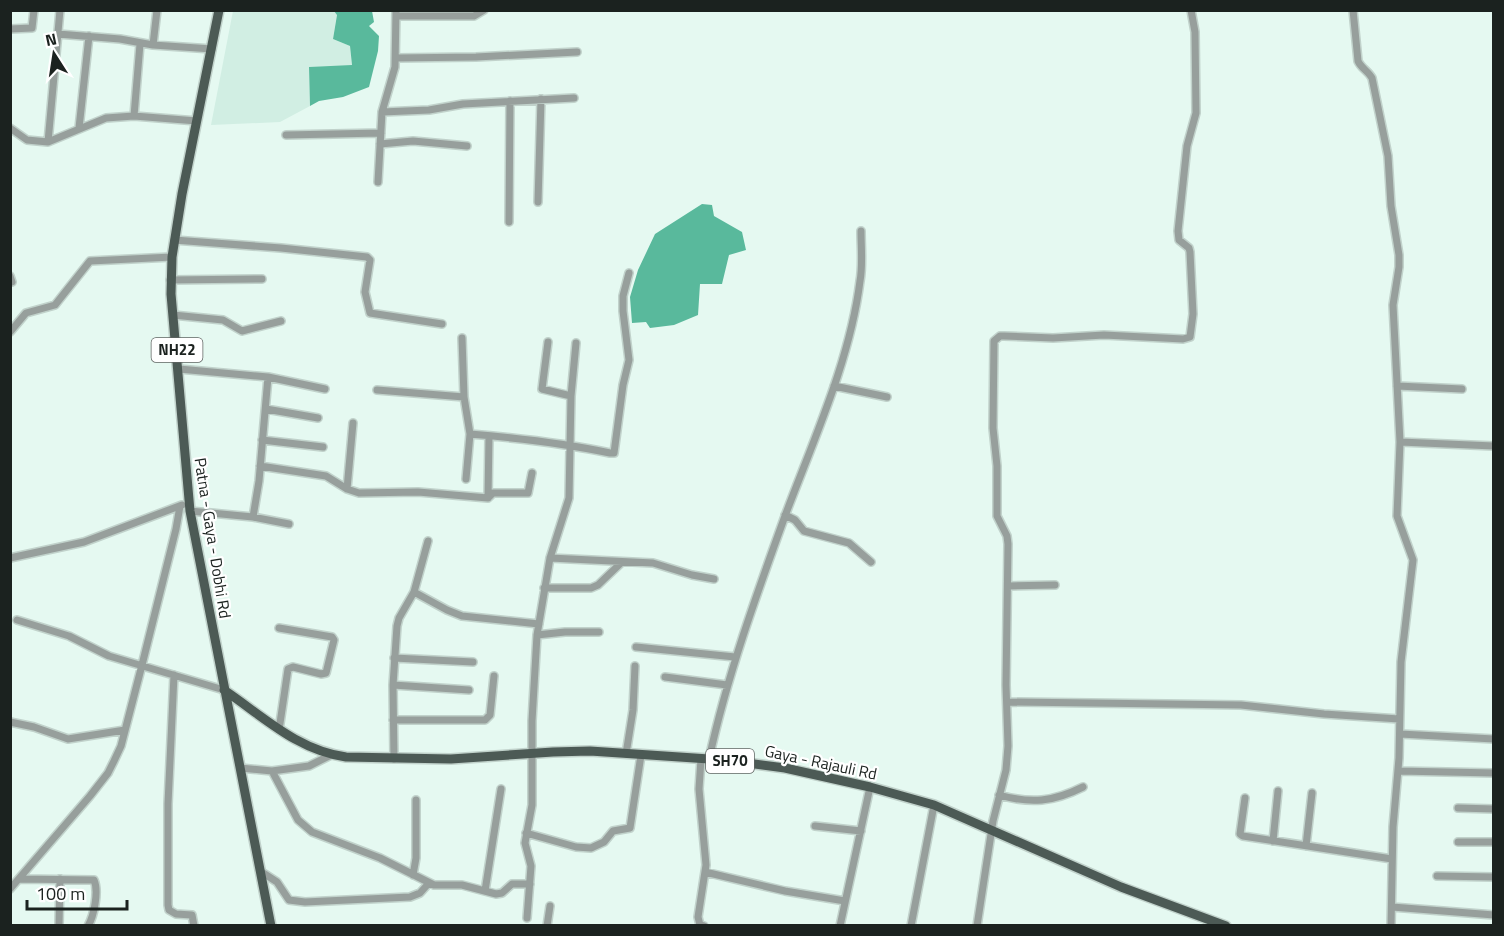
<svg xmlns="http://www.w3.org/2000/svg" width="1504" height="936" font-family="'Titillium Web',sans-serif">
	<rect width="100%" height="100%" fill="#e5f9f1"/>
	<!-- built -->
	<path fill="#d1eee3" d="M233 11H334L337 14 333 39 350 46 352 66 309 67 310 106 280 122 211 125Z"/>
	<!-- water -->
	<path fill="#59b99c" d="M334 11H372L374 22 369 26 379 36 378 51 369 87 343 97 319 101 310 106 309 67 352 65 350 46 333 39 337 15Z
		M702 204 712 205 714 216 742 232 746 250 729 255 722 284H700L698 315 674 325 650 328 646 322 632 323 630 297 638 270 655 234Z"/>
	<g fill="none" stroke-linecap="round" stroke-linejoin="round">
		<!-- minor casing -->
		<g stroke="#c1d2cb" stroke-width="10">
			<path id="minor" d="M1353 10 1358 61C1361 68 1368 71 1372 78L1388 156 1391 206 1399 255V267L1393 305 1400 442 1397 516 1413 560 1401 662 1399 758 1393 827 1391 926
				M396 16H474L484 10
				M10 29 32 28 34 10
				M58 34 120 39 153 45 212 49
				M153 45 157 10
				M396 58 476 57 577 52
				M382 112 429 110 463 104 574 98
				M134 116 140 44
				M10 128 27 140 48 142 106 118 134 116 197 121
				M79 128 89 36
				M286 135 381 133
				M48 142 60 10
				M380 144 413 141 467 146
				M378 182 382 112 395 67 396 10
				M538 202 541 99
				M509 222 510 101
				M174 240 281 248 367 257 370 260 365 292 370 313 442 324
				M10 276 12 282
				M170 280 262 279
				M173 315 223 320 242 331 281 321
				M10 332 26 313 55 305 90 261 172 257
				M462 338 464 397 470 434 466 479
				M548 342 542 389 571 396
				M179 369 268 377 325 389
				M834 386 887 397
				M1397 386 1462 389
				M377 390 464 397
				M266 409 318 418
				M470 434C517 438 563 443 610 453H614L623 385 629 360 623 311V296L629 273
				M262 440 323 447
				M1400 442 1494 446
				M260 466 326 476 347 489 359 493 418 492 488 498 489 436
				M347 489 353 423
				M489 497 493 493H528L532 473
				M190 511 253 517 289 524
				M785 515 795 520 804 531 849 543 871 562
				M253 517 259 481 268 377
				M10 558 84 542 182 505
				M550 558 653 563 692 575 714 579
				M1008 586 1055 585
				M544 588H591L598 585 622 562
				M414 592 447 610 462 616 539 624
				M17 620 69 636 109 656 224 690
				M537 635 565 632H599
				M636 647 735 657
				M394 658 473 662
				M174 675 168 804V905L169 910 176 914 192 915 194 926
				M665 677 727 685
				M393 685 469 690
				M1007 702 1241 705 1324 714 1399 719
				M393 720H485L490 715 494 676
				M10 722 34 727 68 739 125 730
				M279 730 288 669 293 667 321 674 326 673 334 640 332 637 279 628
				M1400 734 1494 739
				M626 754 633 710 635 666
				M394 759 393 685 397 626 399 618 414 592 428 541
				M701 759 699 789 706 865 698 917 700 925 704 926
				M709 759C727 676 756 596 785 516 813 441 850 361 860 281 863 265 861 248 861 231
				M240 768 272 771 298 820 312 832 380 858 434 885H462L496 894 502 893 512 884H530
				M272 771 309 766 331 755
				M1399 771 1494 773
				M999 795C1031 804 1053 802 1083 787
				M1245 798 1240 834 1243 836 1392 859
				M1458 808 1494 809
				M815 826 861 831
				M526 833 576 847 591 848 604 842 613 831 630 828 641 755
				M1273 841 1278 791
				M1458 842H1494
				M1306 846 1312 793
				M260 871 277 882 289 900 305 902 410 897 420 893 429 883
				M705 872 785 891 845 901
				M413 875 416 858V800
				M1437 876 1494 877
				M19 879 94 880C99 891 94 916 88 926
				M10 889 90 796 108 773 114 761 121 746 142 665 176 529 180 506
				M485 891 501 789
				M1392 907 1494 915
				M527 918 531 866 525 843 532 805V721L537 635 550 558 569 498 571 396 576 343
				M59 926 60 879
				M547 926 550 906
				M840 926 870 787
				M911 926 934 805
				M977 926 993 821 1006 770 1008 746 1006 685 1008 544 1007 536 997 516V466L993 428 994 341 1000 336H1004L1053 338 1104 335 1183 339 1190 337 1193 314 1190 252 1189 248 1179 240 1178 231 1187 146 1196 113 1195 32 1191 10"/>
		</g>
		<!-- major casing -->
		<g stroke="#c1d2cb" stroke-width="12">
			<path id="major" d="M219 10 182 194 172 257 171 294 190 511 271 926
				M224 690C264 717 297 750 346 757L451 759 553 752 590 751 724 760 785 768 870 787 934 805 1121 887 1226 926"/>
		</g>
		<!-- minor -->
		<use href="#minor" stroke="#979f9c" stroke-width="7"/>
		<!-- major -->
		<use href="#major" stroke="#4c5a55" stroke-width="9"/>
	</g>
	<g text-anchor="middle" stroke-width="4.5" stroke-linejoin="round" paint-order="stroke">
		<!-- shield labels -->
		<g fill="#fff" stroke="#5f6462" stroke-width="1.5">
			<rect x="151.5" y="338" width="51" height="24" rx="4.5"/>
			<rect x="706" y="749" width="48" height="24" rx="4.5"/>
		</g>
		<g font-size="15" font-weight="bold" fill="#1b221f">
			<text x="177" y="355">NH22</text>
			<text x="730" y="766">SH70</text>
		</g>
		<!-- street labels -->
		<g font-size="16" fill="#1b221f" stroke="#fff">
			<text transform="translate(213 538) rotate(81)" y="6">Patna - Gaya - Dobhi Rd</text>
			<text transform="translate(821 762) rotate(12)" y="6">Gaya - Rajauli Rd</text>
		</g>
	</g>
	<!-- border -->
	<rect width="1504" height="936" fill="none" stroke="#1b221f" stroke-width="24"/>
	<!-- north arrow -->
	<g transform="translate(54 54) rotate(348)" stroke="#ffffff" stroke-width="4.5" paint-order="stroke">
	<path d="M0-4.5L10 22L0 15L-10 22Z" fill="#1b221f"/>
	<text y="-9" font-size="16" font-weight="bold" text-anchor="middle" fill="#1b221f">N</text>
	</g>
	<!-- scale -->
	<path d="M27 900v9h100v-9" fill="none" stroke="#1b221f" stroke-width="3"/>
	<text x="36" y="900" font-size="18" fill="#1b221f" stroke="#ffffff" stroke-width="4.5" paint-order="stroke">100 m</text>
</svg>
